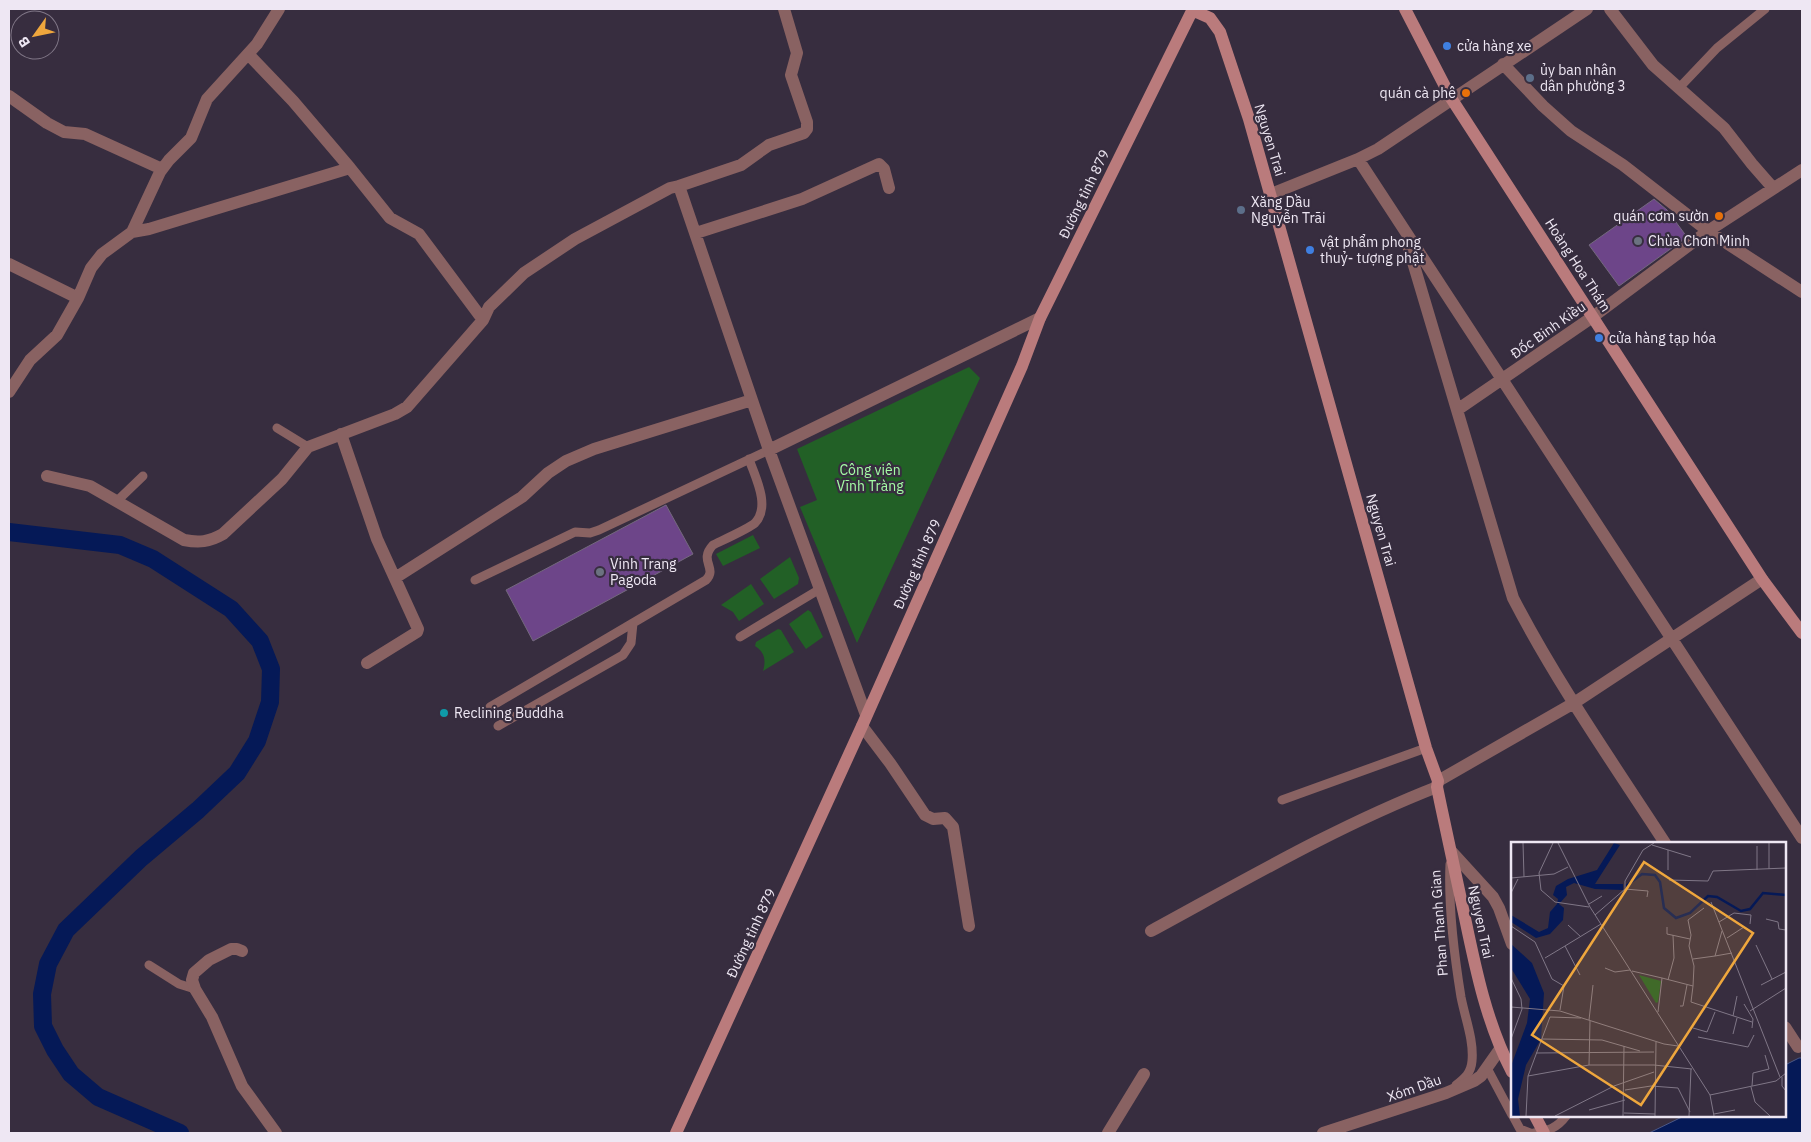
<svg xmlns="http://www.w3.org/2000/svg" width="1811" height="1142" font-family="'IBM Plex Sans',sans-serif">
	<rect width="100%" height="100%" fill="#372d3f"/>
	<!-- green -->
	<path fill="#226026" d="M969 367 980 378 857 643 800 507 817 500 797 449Z
		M753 535 760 548 723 566 716 554Z
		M790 557 799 578 798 584 774 599 760 579Z
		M751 584 764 604 739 621 733 612 721 605Z
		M808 610 811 612 823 637 806 649 789 624Z
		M778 629 781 630 794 652 763 671C766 661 765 652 755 646L756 642Z"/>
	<!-- water -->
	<path fill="#051957" stroke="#4b5786" d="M1799 1058H1802V1133H1649L1684 1116H1785V1065Z"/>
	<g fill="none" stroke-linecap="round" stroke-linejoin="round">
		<!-- canal -->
		<path stroke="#051957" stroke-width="18" d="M9 532 120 545 153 559 231 609 260 641 271 669 270 702 257 741 237 773 198 810 141 858 66 930 48 964 42 994 43 1026 55 1050 71 1074 98 1097 180 1133"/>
	</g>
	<!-- building -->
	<path fill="#6d4589" stroke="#74697e" d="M1654 199 1667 210 1687 237 1619 286 1589 245Z
		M666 505 693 554 533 641 506 590Z"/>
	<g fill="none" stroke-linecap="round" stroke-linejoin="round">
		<!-- lane -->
		<path stroke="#896262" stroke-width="9" d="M1679 88 1717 48 1765 9
			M277 428 308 447
			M116 502 143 476
			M475 580 575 532 590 533 599 530 769 450
			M740 637 820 589
			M490 707 706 580C718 568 698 561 713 545 721 541 750 528 755 523 771 506 755 477 749 459
			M498 726 623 655 631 643 633 623
			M1282 800 1426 748
			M1450 864C1448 908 1454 954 1461 997 1465 1018 1474 1040 1472 1061 1471 1073 1465 1078 1456 1085
			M149 965 179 984 195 989
			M1487 1068 1512 1115
			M1513 1116 1520 1129 1530 1133
			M1534 1133C1548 1131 1557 1128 1566 1116"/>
		<!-- street -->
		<path stroke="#896262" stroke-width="12" d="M1610 9 1653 65 1724 128 1752 164 1773 188
			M248 54 293 101 350 168
			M1503 64 1543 106 1571 131 1623 165 1708 231 1802 292
			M9 96 47 123 64 132 85 134 162 169
			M1358 159 1802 838
			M679 186 741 165 769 145 804 133 807 129V122L791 75 797 53 784 9
			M1271 194 1358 159 1378 149 1587 9
			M132 232 149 229 350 168 390 218 419 234 483 320
			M696 233 802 199 879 164 884 169 889 188
			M1407 242 1513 598C1557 683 1613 763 1665 843
			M9 264 78 298
			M9 392 30 360 57 335 78 298 91 268 102 254 132 232 160 172 169 160 191 138 207 99 257 44 279 9
			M1457 410 1594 316 1708 231 1802 170
			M341 434 377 539 418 629 417 632 367 663
			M47 476 90 486 184 540C199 543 209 542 223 534L282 479 308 447 395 414 407 407 483 320 489 307 524 273 575 239 670 188 679 186 769 450
			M395 578 522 497 548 473 566 461 594 449 752 400
			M866 715 769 450 1040 318
			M862 726 890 763 925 815 933 819 945 818 953 827 969 926
			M1438 781 1574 703 1762 579
			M1451 851 1493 897 1499 908 1512 944
			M1151 931C1245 880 1337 826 1437 787
			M242 951 237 949H231L209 960 194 973 192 980 195 989 212 1017 242 1086 276 1133
			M1785 1027 1798 1047
			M1108 1133 1144 1074
			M1323 1133 1446 1093 1474 1081 1481 1076 1500 1049"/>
		<!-- secondary -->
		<path stroke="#ba7b7c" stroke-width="12" d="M1405 9 1451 98 1762 579 1802 633
			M1192 10 1210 18 1220 32 1249 119 1426 748 1438 781 1437 787C1446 831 1456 875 1465 918 1476 971 1487 1024 1512 1072
			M676 1133 862 726 1022 366 1040 318 1193 9"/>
		<!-- secondary-bridge -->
		<path stroke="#ba7b7c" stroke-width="12" d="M1535 1116 1544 1133"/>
	</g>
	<!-- markers -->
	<g fill="#3f7fe0" stroke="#372d3f" stroke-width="2">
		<circle cx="1447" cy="46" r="5"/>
		<circle cx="1310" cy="250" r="5"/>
		<circle cx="1599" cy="338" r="5"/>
	</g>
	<g fill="#5c6f8a" stroke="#372d3f" stroke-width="2">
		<circle cx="1530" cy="78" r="5"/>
		<circle cx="1241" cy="210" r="5"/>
	</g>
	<g fill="#e8710a" stroke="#372d3f" stroke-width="2">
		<circle cx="1466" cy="93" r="5"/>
		<circle cx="1719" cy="216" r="5"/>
	</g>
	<g fill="#6b7280" stroke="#372d3f" stroke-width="2">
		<circle cx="1638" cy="241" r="5"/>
		<circle cx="600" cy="572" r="5"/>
	</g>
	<circle fill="#0f9aa8" stroke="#372d3f" stroke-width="2" cx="444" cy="713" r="5"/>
	<g text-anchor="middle" stroke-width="4.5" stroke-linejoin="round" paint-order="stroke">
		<!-- poi labels -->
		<g font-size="14" fill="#eee7f3" stroke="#372d3f" text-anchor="start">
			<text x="1457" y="51">cửa hàng xe</text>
			<text x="1540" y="75">ủy ban nhân<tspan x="1540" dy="16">dân phường 3</tspan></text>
			<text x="1456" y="98" text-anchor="end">quán cà phê</text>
			<text x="1251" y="207">Xăng Dầu<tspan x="1251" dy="16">Nguyễn Trãi</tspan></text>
			<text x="1709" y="221" text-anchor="end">quán cơm sườn</text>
			<text x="1648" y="246">Chùa Chơn Minh</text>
			<text x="1320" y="247">vật phẩm phong<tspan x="1320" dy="16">thuỷ- tượng phật</tspan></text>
			<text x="1609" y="343">cửa hàng tạp hóa</text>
			<text x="610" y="569">Vinh Trang<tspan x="610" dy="16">Pagoda</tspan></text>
			<text x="454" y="718">Reclining Buddha</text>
		</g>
		<!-- street labels -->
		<g font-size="14" fill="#eee7f3" stroke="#372d3f">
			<text transform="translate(1270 140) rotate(73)" y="5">Nguyen Trai</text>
			<text transform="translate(1084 194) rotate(-64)" y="5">Đường tỉnh 879</text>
			<text transform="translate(1578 265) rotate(57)" y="5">Hoàng Hoa Thám</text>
			<text transform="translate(1548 330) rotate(-35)" y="5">Đốc Binh Kiều</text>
			<text transform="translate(1381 530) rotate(74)" y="5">Nguyen Trai</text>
			<text transform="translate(917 564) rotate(-66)" y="5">Đường tỉnh 879</text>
			<text transform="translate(1481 922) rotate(78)" y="5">Nguyen Trai</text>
			<text transform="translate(1439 923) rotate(-94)" y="5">Phan Thanh Gian</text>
			<text transform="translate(751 933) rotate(-65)" y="5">Đường tỉnh 879</text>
			<text transform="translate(1414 1088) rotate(-19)" y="5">Xóm Dầu</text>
		</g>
		<!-- park labels -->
		<g font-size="14" fill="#a4fca5" stroke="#372d3f">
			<text x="870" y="475">Công viên<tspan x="870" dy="16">Vĩnh Tràng</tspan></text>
		</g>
	</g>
	<!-- overview -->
	<g transform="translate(1511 842)">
		<rect width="275" height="275" fill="#372d3f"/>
		<path d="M128 133 150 139 147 160 145 161Z" fill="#226026"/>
		<path d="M103 1 109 3 84 42H112V48L84 47 63 41 55 45 56 53 48 62 53 66 52 78 39 92 25 96 0 80V73L28 90 37 86 39 70 46 62 47 57 42 53 45 44 57 37 86 28ZM0 102 21 121 33 151 30 197 15 223 7 257 9 274H0V224L16 181 19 157 0 126Z" fill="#051957"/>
		<path fill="none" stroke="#051957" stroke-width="2.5" d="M115 44 131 32 144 33 149 40 153 66 165 76 179 71 197 54 206 55 230 69 239 67 252 51 275 53"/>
		<path fill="none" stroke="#807787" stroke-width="1" d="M12 1 13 35M42 1 28 31 30 48 44 60 78 65M47 1 79 65 199 253 203 274M141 3 180 15M246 4V28M157 8V28M258 27V1M0 36 43 32 57 25M158 38 197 39 202 29 275 26M0 51 7 37M136 55 137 49 114 47V39L132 8 143 1M200 60 269 235M78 62 91 54M84 73 114 47M255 77 267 80 268 87 275 88M208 80 223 71 240 73 239 82M57 83 70 95M0 84 24 100 41 137 53 144 49 168M156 85V92L179 97M216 96 233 85M245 103 261 137M54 104 90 82M204 114 221 111M34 116 54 104 69 133M182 117 204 114 211 89M94 126 104 130 119 128M121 129 151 136 147 170M0 136 10 157 11 167 0 197M151 136 182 144 183 124 178 104 180 93 177 78 193 66M157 138 163 116 162 93M250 143 275 130M182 144 180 160 241 180M233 162 242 177 241 186M169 164H172L176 143M0 165 49 169 153 202 167 204M239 169 275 146M222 174 226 154M78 178 82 143M182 186 196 190 204 170M222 192 226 176M187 195 237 205 243 193M31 197 91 198 129 209M25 211 143 210M78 223 79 179M17 234 78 223H143L181 227M271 235V244L275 249M241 244 242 231 258 227 254 213M240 245 244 260 259 274M114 248 140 244 167 246 179 270M199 253 265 239 275 231M78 268 114 258M113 271 144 272M203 272 224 268M15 274 17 234 39 175 70 176M44 274 103 244 143 230M112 274 113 204M144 274 145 200M178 274 180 227"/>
		<path fill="#efa73d" fill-opacity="0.15" stroke="#efa73d" stroke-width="2.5" d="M133 20 242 91 130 263 21 193Z"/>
		<rect width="275" height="275" fill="none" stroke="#eee7f3" stroke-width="2.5"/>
	</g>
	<!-- border -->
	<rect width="1811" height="1142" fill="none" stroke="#eee7f3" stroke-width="20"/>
	<!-- north arrow -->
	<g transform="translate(35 35) rotate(237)"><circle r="24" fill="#372d3f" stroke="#807787"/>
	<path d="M0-4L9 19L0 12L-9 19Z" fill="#efa73d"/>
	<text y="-8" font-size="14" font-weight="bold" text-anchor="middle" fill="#eee7f3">B</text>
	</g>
</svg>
